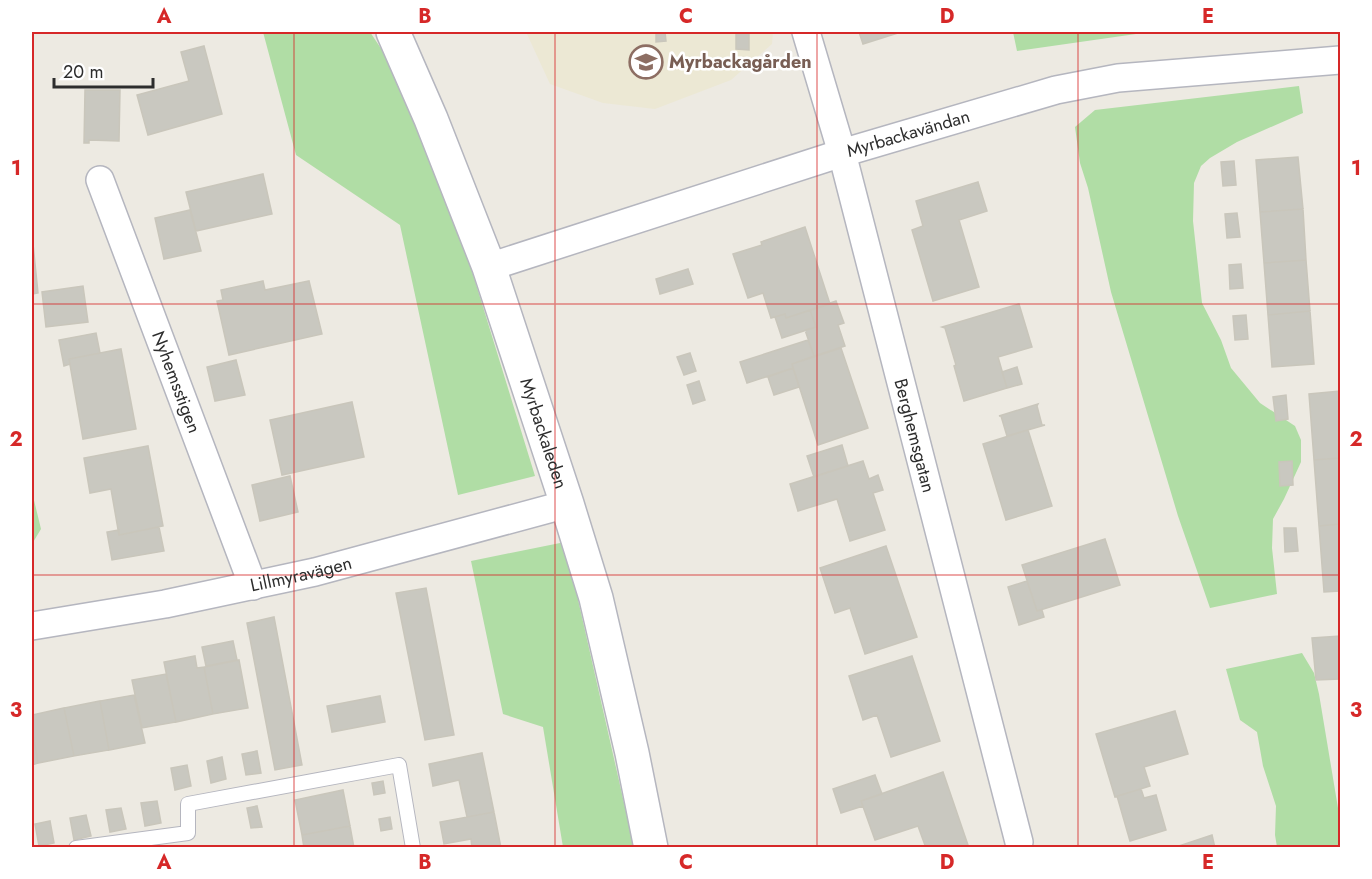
<svg xmlns="http://www.w3.org/2000/svg" width="1372" height="879" font-family="Jost,sans-serif">
	<rect width="100%" height="100%" fill="#edeae2"/>
	<!-- education -->
	<path fill="#ece8d4" d="M526 32H773L772 44 731 80 655 109 603 103 550 84Z"/>
	<!-- green -->
	<path fill="#b0dda5" d="M263 32H370L396 71 468 258 535 476 458 495 400 225 296 155Z
		M1013 32H1150L1017 51Z
		M1299 86 1303 113 1237 142 1210 158 1201 166 1194 183 1193 221 1202 303 1221 340 1231 368 1260 403 1295 426 1301 440V462L1284 499 1273 519 1272 548 1277 594 1210 608 1178 516 1111 292 1088 188 1080 163 1075 127 1095 110Z
		M32 492 41 529 32 544Z
		M565 542 634 847H563L543 727 503 714 471 561Z
		M1302 653 1314 673 1319 694 1340 820V847H1277L1275 835 1276 806 1263 766 1257 732 1240 720 1226 669Z"/>
	<!-- building -->
	<path fill="#c9c8c0" stroke="#c9c6bb" stroke-width="1.5" d="M656 32H665L666 41 656 42Z
		M736 32H749V50L736 49Z
		M859 32H901L863 44Z
		M204 46 222 114 148 135 137 95 189 81 181 52Z
		M85 90H120L119 141 89 140V143H84Z
		M1298 157 1303 209 1260 212 1256 160Z
		M1234 161 1236 185 1223 186 1221 162Z
		M263 174 272 214 196 231 186 192Z
		M978 182 987 211 959 220 979 287 933 301 912 230 923 226 916 201Z
		M1303 209 1306 260 1264 263 1260 212Z
		M190 210 201 251 164 259 155 218Z
		M1237 213 1240 237 1227 238 1225 214Z
		M805 227 830 304 786 318 785 314 771 318 763 293 748 298 733 254 762 245 761 242Z
		M32 244H33L38 293 32 294Z
		M1306 260 1310 311 1268 315 1264 263Z
		M1241 264 1243 288 1230 289 1229 265Z
		M688 269 693 284 660 294 656 279Z
		M263 281 265 290 309 281 322 334 229 355 217 301 223 300 221 290Z
		M83 286 88 322 46 327 42 292Z
		M836 301 844 323 838 325 845 346 814 356 805 330 816 327 810 310Z
		M1019 304 1032 347 998 357 1007 388 964 401 954 366 956 365 945 328 942 327Z
		M810 310 816 327 782 338 775 317 785 314 786 318Z
		M1310 311 1314 364 1272 367 1268 315Z
		M1246 315 1248 339 1235 340 1233 316Z
		M96 333 100 353 69 359 70 364 64 366 59 340Z
		M808 340 814 356 792 364 793 368 747 383 740 362Z
		M841 348 868 428 818 445 792 364Z
		M121 349 136 429 83 439 69 359Z
		M690 353 696 371 684 375 677 357Z
		M236 360 245 395 215 401 207 367Z
		M1017 367 1022 384 1007 388 1002 372Z
		M793 368 799 387 774 395 768 377Z
		M699 381 705 400 693 404 687 385Z
		M1340 391V458L1314 460 1309 394Z
		M1286 395 1288 419 1276 421 1273 397Z
		M352 402 364 457 282 475 270 420Z
		M1038 404 1037 406 1042 425H1045L1007 436 1001 416H999Z
		M1028 430 1052 506 1006 520 983 444Z
		M842 445 848 466 814 477 807 456Z
		M148 446 163 526 119 535 111 489 90 493 84 458Z
		M1340 458V524L1319 526 1314 460Z
		M863 461 869 479 878 475 883 490 873 493 885 530 850 541 837 499 798 511 790 484Z
		M1292 461 1293 485 1280 486 1279 462Z
		M290 476 298 512 260 521 252 485Z
		M1340 524V591L1324 592 1319 526Z
		M159 527 164 551 112 560 107 532 119 530V535Z
		M1284 528H1296L1298 551 1285 552Z
		M1105 539 1120 585 1037 611 1022 565Z
		M886 546 917 637 865 654 850 608 835 613 820 568Z
		M1027 581 1037 611 1042 610 1044 617 1019 625 1008 587Z
		M426 588 454 735 425 740 396 593Z
		M274 617 302 765 275 770 247 623Z
		M1340 636V679L1316 680 1312 638Z
		M233 641 237 660 206 666 202 647Z
		M195 656 197 668 204 667 213 714 176 722 164 662Z
		M912 656 940 741 891 757 877 715 863 720 849 676Z
		M239 660 248 708 213 714 204 667Z
		M166 674 176 722 142 728 132 680Z
		M134 695 145 743 109 750 100 701Z
		M380 696 385 722 332 732 327 706Z
		M100 701 109 750 74 756 64 708Z
		M64 708 74 756 38 763 32 728V715Z
		M1175 711 1188 754 1144 767 1150 786 1115 797 1096 734Z
		M32 728 38 763 32 765Z
		M257 751 261 773 246 775 242 754Z
		M482 753 494 812 467 817 459 780 433 786 429 764Z
		M222 757 226 779 211 783 207 761Z
		M187 765 191 786 175 790 171 768Z
		M943 772 969 848H926L918 826 875 840 861 801Z
		M875 775 882 794 861 801 863 806 841 813 833 789Z
		M383 781 385 793 374 795 372 783Z
		M1141 789 1144 798 1156 795 1166 830 1130 841 1117 796Z
		M343 790 350 826 302 835 295 800Z
		M157 801 161 823 145 826 141 803Z
		M257 806 262 827 251 828 247 808Z
		M121 808 126 829 110 832 106 810Z
		M494 812 501 848H472L471 839 444 844 440 822Z
		M86 815 91 836 74 840 70 818Z
		M390 817 392 829 381 831 379 819Z
		M50 821 54 843 39 846 35 824Z
		M350 826 354 848H304L302 835Z
		M1212 835 1215 848H1173Z"/>
	<g fill="none" stroke-linecap="round" stroke-linejoin="round">
		<!-- service casing -->
		<g stroke="#b5b6bf" stroke-width="16">
			<path id="service" d="M76 848 188 833V804L399 765 413 848"/>
		</g>
		<!-- minor casing -->
		<g stroke="#b5b6bf" stroke-width="30">
			<g id="minor">
				<path id="s1" d="M806 32 842 153 1019 842"/>
				<path id="s2" d="M100 180 253 586"/>
				<path id="s3" d="M489 267 842 153 1056 90 1118 78 1340 60"/>
				<path id="s4" d="M32 626 165 604 315 572 567 504"/>
			</g>
		</g>
		<!-- tertiary casing -->
		<g stroke="#b5b6bf" stroke-width="36">
			<g id="tertiary">
				<path id="s5" d="M393 32 431 119 489 267 567 504 596 598 632 753 651 848"/>
			</g>
		</g>
		<!-- service -->
		<use href="#service" stroke="#fff" stroke-width="14"/>
		<!-- minor -->
		<use href="#minor" stroke="#fff" stroke-width="27"/>
		<!-- tertiary -->
		<use href="#tertiary" stroke="#fff" stroke-width="33"/>
	</g>
	<!-- grid -->
	<path fill="none" stroke="#d62828" stroke-width="1.5" stroke-opacity="0.55" d="M294 32V848M555 32V848M817 32V848M1078 32V848M32 304H1340M32 575H1340"/>
	<!-- icons -->
	<defs>
		<g id="school-ring" transform="scale(1.725)"><circle r="9.5" fill="#fff" stroke="#8d6e63" stroke-width="1.5"/><path d="M0-5L7-2L0 1L-7-2ZM-4 1L0 2.5L4 1V4Q0 6-4 4Z" fill="#8d6e63"/></g>
	</defs>
	<g fill-rule="evenodd">
		<use href="#school-ring" x="646" y="62"/>
	</g>
	<g text-anchor="middle" stroke-width="5" stroke-linejoin="round" paint-order="stroke">
		<!-- education labels -->
		<g font-size="18" font-weight="bold" fill="#785e54" stroke="#fff" text-anchor="start">
			<text x="669" y="68">Myrbackagården</text>
		</g>
		<!-- street labels -->
		<g font-size="18" fill="#2d2d2d" stroke="#fff">
			<text dy="6" stroke="none"><textPath href="#s3" startOffset="440">Myrbackavändan</textPath></text>
			<text dy="6" stroke="none"><textPath href="#s2" startOffset="216">Nyhemsstigen</textPath></text>
			<text dy="6" stroke="none"><textPath href="#s5" startOffset="429">Myrbackaleden</textPath></text>
			<text dy="6" stroke="none"><textPath href="#s1" startOffset="418">Berghemsgatan</textPath></text>
			<text dy="6" stroke="none"><textPath href="#s4" startOffset="274">Lillmyravägen</textPath></text>
		</g>
	</g>
	<!-- border -->
	<rect width="1372" height="879" fill="none" stroke="#ffffff" stroke-width="66"/>
	<!-- scale -->
	<path d="M54 78v9h99v-9" fill="none" stroke="#2d2d2d" stroke-width="3"/>
	<text x="63" y="78" font-size="18" fill="#2d2d2d" stroke="#ffffff" stroke-width="4.5" paint-order="stroke">20 m</text>
	<rect x="33" y="33" width="1306" height="813" fill="none" stroke="#d62828" stroke-width="2"/>
	<g font-size="20" text-anchor="middle" font-weight="bold" fill="#d62828">
		<text x="164" y="23">A</text>
		<text x="425" y="23">B</text>
		<text x="686" y="23">C</text>
		<text x="947" y="23">D</text>
		<text x="1208" y="23">E</text>
		<text x="16" y="175">1</text>
		<text x="1356" y="175">1</text>
		<text x="16" y="446">2</text>
		<text x="1356" y="446">2</text>
		<text x="16" y="717">3</text>
		<text x="1356" y="717">3</text>
		<text x="164" y="869">A</text>
		<text x="425" y="869">B</text>
		<text x="686" y="869">C</text>
		<text x="947" y="869">D</text>
		<text x="1208" y="869">E</text>
	</g>
</svg>
